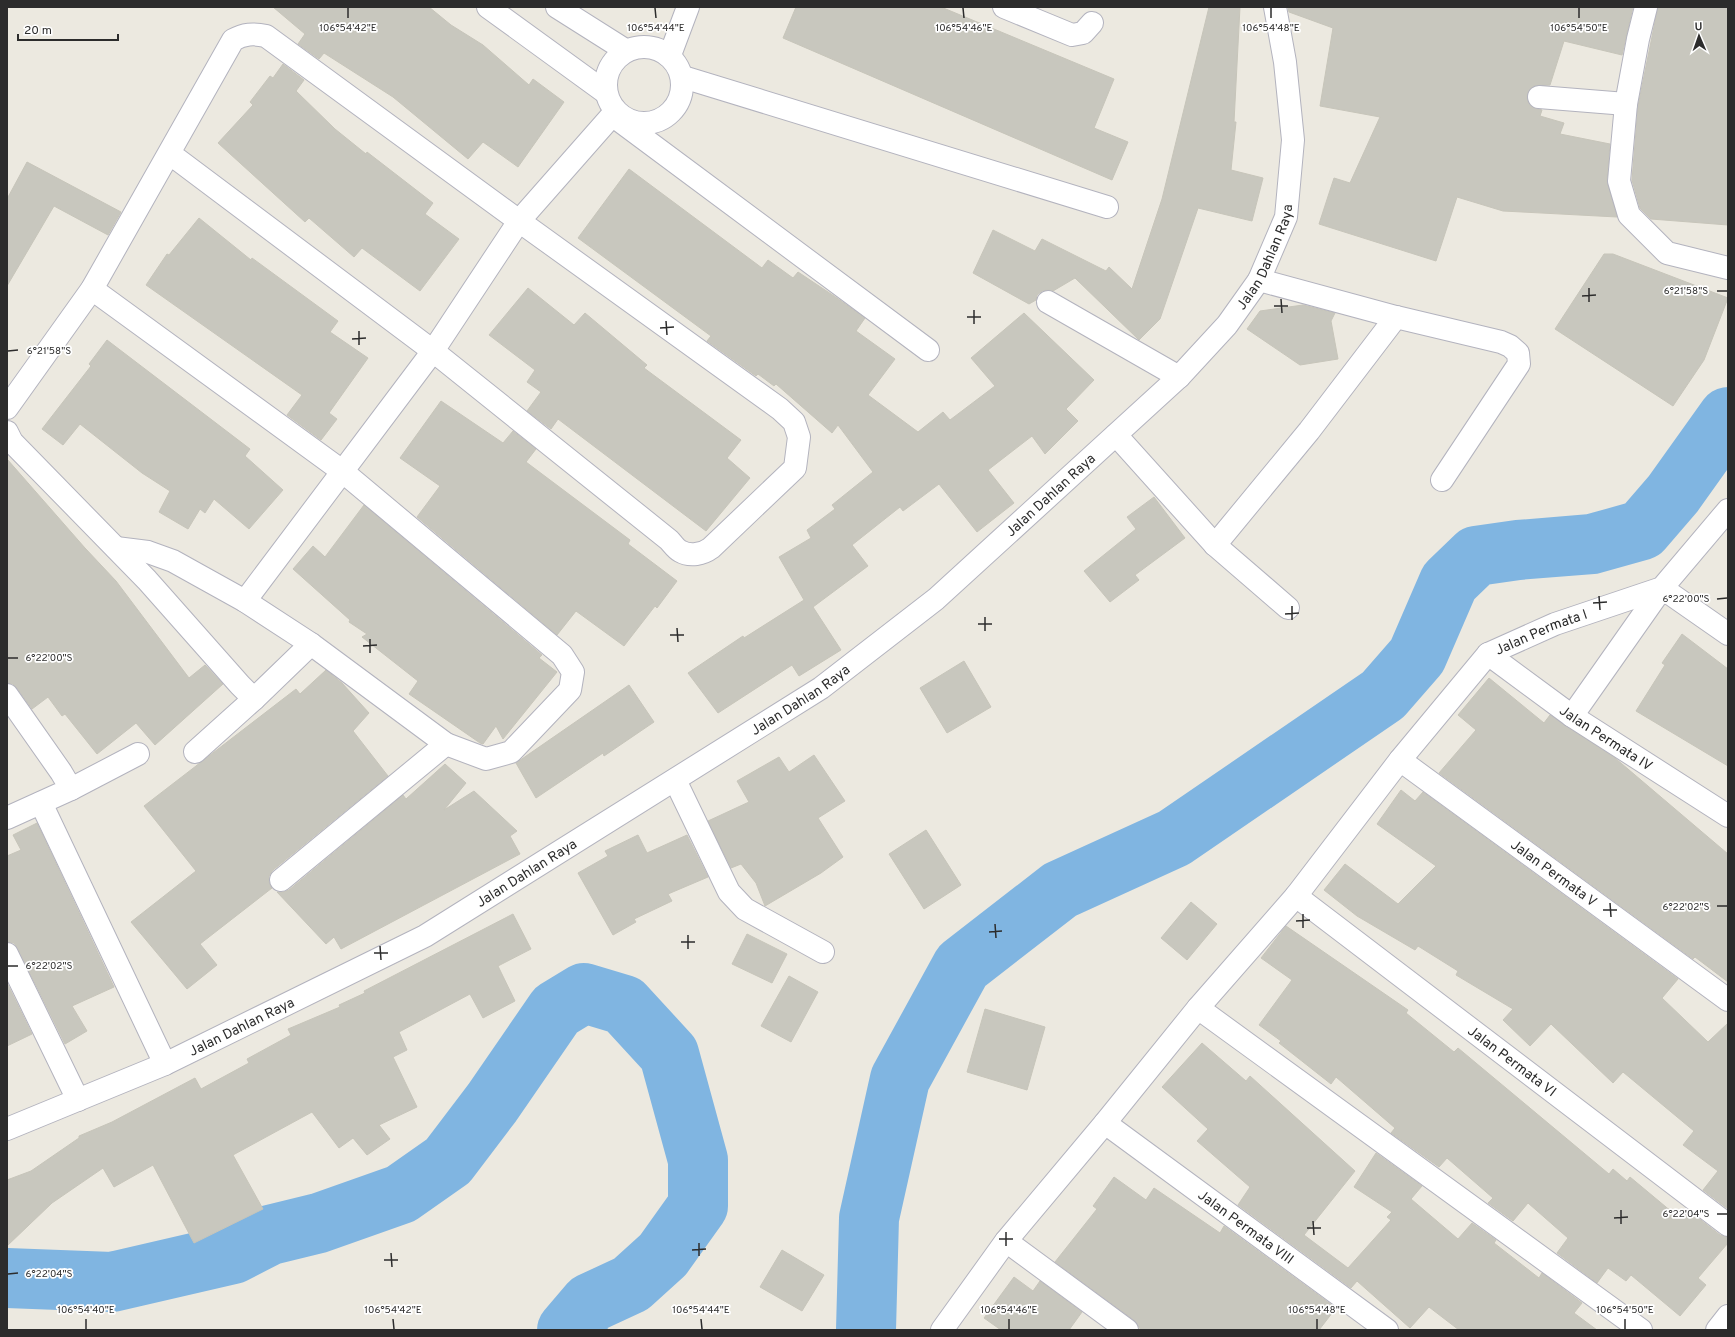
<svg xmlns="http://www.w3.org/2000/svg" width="1735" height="1337" font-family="Overpass,sans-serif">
	<rect width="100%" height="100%" fill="#ece9e0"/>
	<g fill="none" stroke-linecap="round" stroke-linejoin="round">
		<!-- river -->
		<path stroke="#80b5e1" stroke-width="60" d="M7 1278 112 1282 233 1254 270 1235 319 1223 401 1194 448 1161 492 1103 556 1010 584 993 624 1005 669 1054 698 1160V1206L663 1255 631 1284 590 1303 567 1330
			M866 1330 869 1218 900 1079 962 966 1060 890 1174 838 1383 695 1417 656 1449 582 1476 556 1518 550 1592 544 1642 530 1673 494 1728 417"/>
	</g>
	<!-- building -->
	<path fill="#c8c7be" stroke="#c7c5ba" d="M273 7H429L451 25 483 45 529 85 533 79 564 102 518 167 483 142 468 159 393 97 324 53 319 59 298 44 305 34Z
		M796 7H941L1114 79 1094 128 1128 142 1112 180 783 38Z
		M1209 7H1240L1234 122H1236L1231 170 1263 178 1252 221 1198 208 1160 319 1139 340 1075 278 1053 291 1048 290 1042 291 1037 295 1036 300 1029 304 973 273 993 230 1035 251 1042 239 1106 271 1109 267 1132 289 1162 199Z
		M1288 7H1633L1622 55 1564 41 1550 85 1534 86 1529 90 1527 96 1528 102 1532 107 1542 110 1540 116 1564 123 1560 134 1610 144 1607 180 1617 217 1503 211 1457 197 1436 261 1319 224 1334 178 1350 183 1380 117 1320 106 1333 28 1289 12Z
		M1658 7H1728V225L1651 219 1640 208 1632 180 1638 106Z
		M283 64 304 80 296 91 335 129 366 154 367 152 433 203 425 214 459 239 420 291 362 248 354 257 309 218 305 222 218 143 253 105 250 102 270 76 273 78Z
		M27 162 121 212 108 235 54 206 7 286V199Z
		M629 169 762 268 768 260 793 278 798 272 834 296 865 318 856 331 895 359 868 395 918 432 943 412 950 420 995 386 971 358 1024 313 1094 380 1066 409 1078 421 1045 454 1032 436 988 470 1014 503 977 532 939 484 903 511 900 507 852 545 868 566 813 607 841 650 799 676 792 665 718 713 688 673 743 636 744 638 804 600 779 557 811 538 807 530 835 509 832 505 873 472 838 425 832 433 776 384 774 386 758 374 756 376 707 341 711 336 578 238Z
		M199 218 251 260 252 258 338 321 330 332 368 358 329 413 337 419 321 440 287 415 302 395 146 285 167 254 169 255Z
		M1604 254H1613L1728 298 1704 360 1673 406 1555 329Z
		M528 288 574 325 585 313 647 365 644 368 741 440 727 458 750 478 706 531 558 419 551 429 527 411 541 392 527 382 535 370 489 335Z
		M1303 305 1335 313 1331 321 1338 359 1300 365 1247 329 1260 311Z
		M107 340 250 449 245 456 283 490 249 529 214 499 205 513 200 509 188 529 159 512 170 491 142 473 80 424 63 445 42 429 91 366 89 364Z
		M441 401 503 443 513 431 536 449 526 462 630 540 628 544 677 581 657 608 655 606 624 646 576 611 557 635 417 517 440 486 400 458Z
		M7 459 85 548 116 581 189 678 205 665 223 684 155 745 136 723 97 754 65 714 62 716 48 697 32 709 17 688 13 684 7 683Z
		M1154 497 1185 538 1135 575 1139 580 1110 602 1084 571 1136 529 1127 517Z
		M364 505 542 655 539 658 557 672 503 739 496 726 483 744 480 743 409 694 418 681 362 637 367 634 349 622 350 620 293 569 313 546 325 557Z
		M1682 634 1728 669V766L1636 711 1665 665 1662 663Z
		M964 661 991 707 947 733 920 688Z
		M326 670 342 683 369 713 353 731 388 776 273 870 269 876V882L272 888 200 944 217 965 187 989 131 922 196 871 144 806 296 689 300 694Z
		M1489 678 1544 723 1550 715 1615 758 1728 854V982L1695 957 1693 959 1439 773 1476 730 1458 715Z
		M629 685 654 722 604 756 603 753 536 798 516 763Z
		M814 755 845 801 818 818 843 857 821 873 765 906 756 883 741 864 731 868 708 821 749 802 737 781 779 757 789 772Z
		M445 764 466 783 444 810 474 791 517 831 510 836 520 854 341 949 334 937 326 944 277 892H283L289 890 403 795 406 799Z
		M1401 790 1415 801 1423 792 1678 979 1662 998 1708 1042 1728 1023V1209L1703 1190 1718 1171 1683 1145 1694 1131 1623 1072 1613 1083 1551 1024 1530 1046 1503 1020 1513 1009 1456 975 1458 971 1418 946 1415 950 1357 916 1324 890 1345 864 1398 904 1436 866 1377 824Z
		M37 823 114 987 72 1006 87 1031 65 1044 18 949 14 943 7 942V856L21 850 13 835Z
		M926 830 961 885 924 909 889 854Z
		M638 835 647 853 687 835 708 877 668 894 672 901 634 919 636 922 613 935 578 873 608 856 605 851Z
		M1191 902 1217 924 1187 960 1161 938Z
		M513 914 531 949 498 966 515 1001 483 1018 470 994 399 1032 407 1050 393 1057 417 1107 379 1125 390 1139 367 1155 353 1138 339 1148 312 1112 233 1155 263 1209 194 1243 153 1165 114 1187 103 1168 52 1203 7 1246V1180L31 1171 79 1138V1136L112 1122 195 1078 201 1089 249 1063 247 1059 291 1035 288 1029 340 1007 339 1005 365 993 364 991Z
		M1286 926 1408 1010 1406 1013 1454 1052 1458 1048 1609 1174 1613 1169 1627 1181 1630 1177 1678 1217 1683 1211 1686 1214 1688 1210 1720 1235 1728 1237V1243L1698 1278 1706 1285 1680 1316 1631 1275 1626 1281 1608 1268 1597 1283 1557 1253 1568 1238 1528 1203 1513 1221 1488 1203 1493 1198 1447 1158 1439 1167 1391 1133 1395 1128 1336 1077 1331 1084 1279 1043 1281 1041 1259 1025 1292 980 1261 958Z
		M747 934 787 954 772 983 732 964Z
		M789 976 818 992 791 1042 761 1026Z
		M7 983 32 1034 7 1046Z
		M985 1009 1045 1027 1027 1090 967 1072Z
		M1202 1043 1246 1081 1250 1076 1355 1171 1304 1235 1348 1268 1391 1220 1387 1217 1392 1212 1354 1187 1376 1153 1422 1186 1411 1199 1458 1239 1472 1223 1496 1240 1494 1243 1539 1278 1542 1273 1582 1303 1574 1313 1597 1330H1459L1429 1307 1410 1328 1357 1281 1351 1288 1238 1205 1250 1187 1197 1141 1208 1129 1162 1087Z
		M1114 1177 1146 1200 1154 1188 1220 1233 1224 1226 1336 1308 1319 1330H1141L1134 1320 1055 1262 1097 1209 1093 1206Z
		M782 1250 824 1275 802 1311 760 1287Z
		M1014 1277 1033 1291 1040 1281 1082 1312 1069 1330H1001L984 1318Z"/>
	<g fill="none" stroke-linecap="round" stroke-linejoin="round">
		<!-- street casing -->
		<g stroke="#b3b3be" stroke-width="24">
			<g id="street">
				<path d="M488 7 605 92"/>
				<path d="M557 7 625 50"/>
				<path d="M1004 7 1072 35 1083 33 1092 23"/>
				<path d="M1646 7 1638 39 1626 104 1619 181 1629 215 1667 253 1728 268"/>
				<circle cx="644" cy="85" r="38"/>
				<path d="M670 55 688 7"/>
				<path d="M683 77 1107 207"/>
				<path d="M1539 97 1626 104"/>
				<path d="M612 115 928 350"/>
				<path d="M1259 280 1396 317 1501 342 1510 346 1518 353 1519 364 1442 480"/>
				<path d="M92 289 342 471 562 655 573 672 570 690 511 752 486 759 446 744 311 644 245 601 173 561 148 552 116 548"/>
				<path d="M1048 302 1179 377"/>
				<path d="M7 408 92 289 233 40C244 34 253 33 266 36L519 221 780 409 794 422 799 437 795 468 711 548C703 554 690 557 680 551 676 549 672 543 669 540L433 351 169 153"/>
				<path d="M7 432 12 442 147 580 240 685 254 699"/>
				<path d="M1116 435 1215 545 1288 608"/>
				<path d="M1215 545 1309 431 1396 317"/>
				<path d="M245 601 433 351 519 221 615 112"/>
				<path id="s1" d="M1488 654 1572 716 1728 816"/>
				<path d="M7 695 61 772 71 789 7 818"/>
				<path d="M1572 716 1662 588 1728 634"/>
				<path d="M195 752 254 699 311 644"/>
				<path id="s2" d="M1400 760 1728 1000"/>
				<path d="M675 780 729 892 745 909 823 952"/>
				<path d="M71 789 138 754"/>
				<path d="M41 803 165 1064"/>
				<path d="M281 880 446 744"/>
				<path id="s3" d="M1296 896 1728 1225"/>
				<path d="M7 954 78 1100"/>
				<path d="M1198 1008 1641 1330"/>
				<path id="s4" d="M1105 1123 1387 1330"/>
				<path id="s5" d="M7 1129 165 1064 425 936 821 688 936 599 1179 377 1227 325 1259 280 1286 217 1293 140 1285 62 1275 7"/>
				<path d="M1006 1241 1127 1330"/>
				<path id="s6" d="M942 1330 1006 1241 1105 1123 1198 1008 1296 896 1400 760 1488 654 1555 624 1662 588 1728 510"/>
				<path d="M1717 1330 1728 1316"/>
			</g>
		</g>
		<!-- street -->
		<use href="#street" stroke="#fff" stroke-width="22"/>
	</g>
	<!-- ticks -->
	<path fill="none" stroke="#2c2c2c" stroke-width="1.5" d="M348 8V18M655 8 656 18M963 8 964 18M1271 8V18M1579 8V18M1589 288V302M1717 291H1727M1582 296 1596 295M1281 299 1282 313M1274 306H1288M974 310V324M967 317H981M666 321 667 335M660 328 674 327M359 331V345M352 339 366 338M8 351 18 350M1599 596 1600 610M1717 599 1727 598M1593 603 1607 602M1292 606V620M1285 614 1299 613M985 617V631M978 624H992M677 628 678 642M670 635H684M370 639V653M363 646 377 645M8 658H18M1610 903 1611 917M1717 906H1727M1603 910H1617M1303 914V928M1296 921 1310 920M995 924 996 938M989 932 1002 931M688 935V949M681 942H695M380 946 381 960M374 953H388M8 966H18M1621 1210V1224M1717 1214H1727M1614 1218 1628 1217M1313 1221 1314 1235M1307 1228H1321M1006 1232V1246M999 1239H1013M699 1243V1256M692 1250 706 1249M391 1253 392 1267M384 1260H398M8 1274 18 1273M86 1319V1329M393 1319 394 1329M701 1319 702 1329M1009 1319V1329M1317 1319V1329M1625 1319V1329"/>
	<g text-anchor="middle" stroke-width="3.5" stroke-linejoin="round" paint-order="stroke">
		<!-- street labels -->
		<g font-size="14" fill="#2c2c2c" stroke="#fff">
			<text dy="5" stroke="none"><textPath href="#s5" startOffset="1552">Jalan Dahlan Raya</textPath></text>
			<text dy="5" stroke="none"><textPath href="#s5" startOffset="1228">Jalan Dahlan Raya</textPath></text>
			<text dy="5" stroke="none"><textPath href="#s6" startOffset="927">Jalan Permata I</textPath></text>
			<text dy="5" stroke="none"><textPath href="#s5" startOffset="904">Jalan Dahlan Raya</textPath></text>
			<text dy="5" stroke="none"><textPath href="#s1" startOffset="145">Jalan Permata IV</textPath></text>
			<text dy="5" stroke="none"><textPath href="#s5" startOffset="580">Jalan Dahlan Raya</textPath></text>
			<text dy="5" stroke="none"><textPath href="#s2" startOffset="191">Jalan Permata V</textPath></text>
			<text dy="5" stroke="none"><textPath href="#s5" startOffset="256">Jalan Dahlan Raya</textPath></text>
			<text dy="5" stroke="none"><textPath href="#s3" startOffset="272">Jalan Permata VI</textPath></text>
			<text dy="5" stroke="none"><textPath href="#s4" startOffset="175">Jalan Permata VIII</textPath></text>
		</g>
	</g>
	<g font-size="10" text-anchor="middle" fill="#2c2c2c" stroke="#fff" stroke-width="3.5" stroke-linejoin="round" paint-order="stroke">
		<text x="348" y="31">106°54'42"E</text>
		<text x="656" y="31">106°54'44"E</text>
		<text x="964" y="31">106°54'46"E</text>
		<text x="1271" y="31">106°54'48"E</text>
		<text x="1579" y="31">106°54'50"E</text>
		<text x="1686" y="294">6°21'58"S</text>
		<text x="49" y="354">6°21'58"S</text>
		<text x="1686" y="602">6°22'00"S</text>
		<text x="49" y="661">6°22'00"S</text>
		<text x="1686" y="910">6°22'02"S</text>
		<text x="49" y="969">6°22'02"S</text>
		<text x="1686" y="1217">6°22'04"S</text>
		<text x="49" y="1277">6°22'04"S</text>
		<text x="86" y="1313">106°54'40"E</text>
		<text x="393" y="1313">106°54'42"E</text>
		<text x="701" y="1313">106°54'44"E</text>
		<text x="1009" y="1313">106°54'46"E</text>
		<text x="1317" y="1313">106°54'48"E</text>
		<text x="1625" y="1313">106°54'50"E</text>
	</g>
	<!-- border -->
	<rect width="1735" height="1337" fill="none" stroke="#2c2c2c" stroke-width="16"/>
	<!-- north arrow -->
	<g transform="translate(1699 36) rotate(358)" stroke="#ffffff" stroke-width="3" paint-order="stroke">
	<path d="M0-3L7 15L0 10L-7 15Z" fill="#2c2c2c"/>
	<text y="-6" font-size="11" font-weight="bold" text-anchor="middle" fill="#2c2c2c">U</text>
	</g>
	<!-- scale -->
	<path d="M18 34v6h100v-6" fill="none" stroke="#2c2c2c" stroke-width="2"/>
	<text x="24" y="34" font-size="12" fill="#2c2c2c" stroke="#ffffff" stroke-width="3" paint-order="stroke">20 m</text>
</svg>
